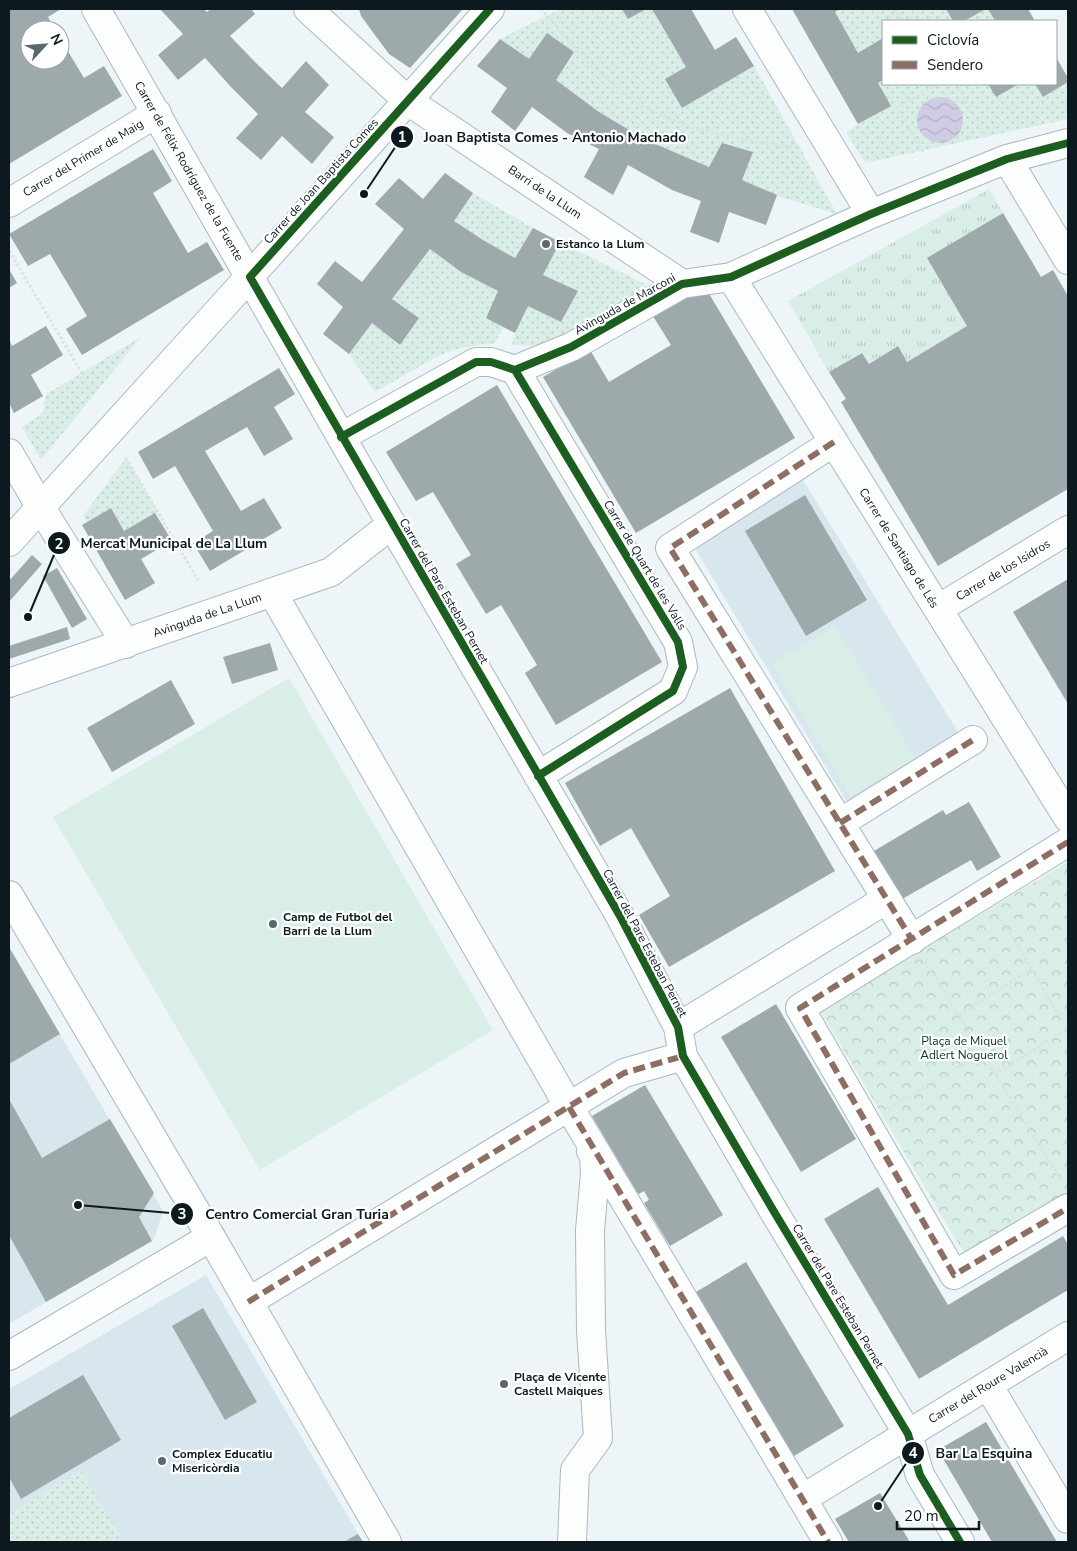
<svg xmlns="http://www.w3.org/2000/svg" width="1077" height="1551" font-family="'Nunito Sans',sans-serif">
	<defs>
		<pattern id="grass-tufts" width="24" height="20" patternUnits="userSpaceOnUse" patternTransform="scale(1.25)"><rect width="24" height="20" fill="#d9eee6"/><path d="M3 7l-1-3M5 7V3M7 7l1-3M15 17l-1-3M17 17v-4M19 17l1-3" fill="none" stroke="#b9ccc5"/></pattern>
		<pattern id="forest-crowns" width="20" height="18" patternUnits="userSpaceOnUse" patternTransform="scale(1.25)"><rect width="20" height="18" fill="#d9eee6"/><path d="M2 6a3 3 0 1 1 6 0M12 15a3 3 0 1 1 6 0" fill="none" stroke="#b9ccc5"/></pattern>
		<pattern id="garden-dots" width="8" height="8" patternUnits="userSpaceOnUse" patternTransform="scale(1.25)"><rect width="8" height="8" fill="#d9eee6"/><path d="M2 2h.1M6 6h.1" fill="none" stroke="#b9ccc5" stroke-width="1.8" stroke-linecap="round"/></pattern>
		<pattern id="water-waves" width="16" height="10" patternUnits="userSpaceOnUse" patternTransform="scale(1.25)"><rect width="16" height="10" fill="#d0cce5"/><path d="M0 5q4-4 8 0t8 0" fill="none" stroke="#b1afc4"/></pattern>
	</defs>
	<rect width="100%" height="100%" fill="#edf5f9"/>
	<!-- built -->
	<path fill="#d8e6ed" d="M800 475 961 737 848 804 690 540Z
		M9 947 163 1211 154 1239 9 1324Z
		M206 1275 363 1542H9V1389Z"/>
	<!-- grass -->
	<path fill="url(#grass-tufts)" d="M989 189 1003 213 967 326 907 362 898 346 869 364 861 353 829 372 788 301Z"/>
	<!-- forest -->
	<path fill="url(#forest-crowns)" d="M1068 862V1194L965 1255 820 1010Z"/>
	<!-- garden -->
	<path fill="url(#garden-dots)" d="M560 9H622L628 19 646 9H652L686 67 666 79 682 108 754 66 837 214 777 196 742 180 753 152 722 143 709 167 646 140 599 112 556 80 574 52 547 33 529 59 500 39Z
		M840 9H946L953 21H883V38L858 53 835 12Z
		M986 9H988L995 21H964Z
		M883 80V84H988L996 97 1019 84H1035L1043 97 1068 82V119L865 163 846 132 890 106 878 83Z
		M473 193 533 228 515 258 483 240 454 221Z
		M560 242 647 285 645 288 550 342 535 346 512 345 515 333 528 306 561 322 578 292 543 275Z
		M430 249 461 272 498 291 504 327 495 343 460 348 440 355 375 392 349 354 372 323 400 345 419 318 392 299Z
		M141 337 41 460 22 427 43 413 45 397 48 393Z
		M126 458 158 512 124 531 111 508 87 522 83 516Z
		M81 1470 124 1542H9V1514Z"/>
	<!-- pitch -->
	<path fill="#d9eee6" d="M835 627 916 758 850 796 772 664Z
		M289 678 493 1030 260 1170 53 817Z"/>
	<!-- water -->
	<path fill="url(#water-waves)" d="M917 120a23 23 0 1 1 46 0a23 23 0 1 1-46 0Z"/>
	<!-- building -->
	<path fill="#9da9aa" d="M9 9H61L48 17 55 30H30V60H60V38L84 78 104 66 122 96 9 164Z
		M160 9H204L207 12 211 9H251L255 14 230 36 256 63 282 88 306 61 329 85 305 112 334 137 312 164 282 136 261 160 236 138 258 114 231 87 205 58 178 80 158 55 183 34Z
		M359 9H463L410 68 389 54 361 16Z
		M622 9H646L628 19Z
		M652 9H691L715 50 736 37 754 66 682 108 665 79 686 67Z
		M792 9H840L835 12 858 53 883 38V80L878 83 891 106 858 124Z
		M946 9H986L964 21H953Z
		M988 9H1028L1035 21H995Z
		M547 33 574 52 556 80 599 112 646 140 709 167 722 143 753 152 742 180 777 195 766 225 729 212 719 243 690 232 701 201 672 190 628 165 613 195 584 177 599 149 567 133 532 107 515 131 491 112 507 88 477 66 500 39 529 59Z
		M1056 57 1068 78V82L1043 97 1035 84H1056Z
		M988 84H1019L996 97Z
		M153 149 172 181 153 193 188 253 207 242 224 270 82 355 66 329 87 316 50 254 28 266 9 234Z
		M445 173 473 193 454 221 483 240 515 258 533 228 560 242 543 275 578 291 561 322 528 306 515 333 486 318 498 291 461 272 430 249 392 299 419 318 400 345 372 323 349 354 323 334 343 307 317 284 335 261 362 282 404 229 375 204 399 178 423 199Z
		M1003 213 1041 277 1053 270 1068 296V489L938 566 841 402 846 399 829 372 862 353 869 364 898 346 907 362 967 326 927 258Z
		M9 269 17 283 9 288Z
		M708 292 795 438 636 533 543 377 590 350 609 382 671 345 651 313 682 295Z
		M46 326 63 355 31 375 43 396 14 413 9 403V339L12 346Z
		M279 368 295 394 274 407 293 439 264 456 247 427 205 451 241 511 264 498 282 528 210 571 193 543 213 531 175 466 153 479 138 452Z
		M497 385 662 662 556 725 525 673 537 665 501 605 486 614 456 564 471 555 433 492 416 501 386 452Z
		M805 495 867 600 806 636 745 531Z
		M111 508 124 531 155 513 172 541 141 559 155 583 125 600 82 525Z
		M32 555 42 564 9 602V581Z
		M57 568 87 619 72 628 43 576Z
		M1068 579V704L1013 612Z
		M67 627 70 639 9 659V646Z
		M270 643 278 670 232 684 223 657Z
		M171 680 195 724 112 772 87 728Z
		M730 688 835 871 669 967 639 915 670 896 631 828 600 846 565 783Z
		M969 802 1001 857 977 871 971 860 902 899 874 851 943 810 946 815Z
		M9 947 60 1034 9 1064Z
		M776 1004 856 1139 801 1172 721 1037Z
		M645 1085 723 1215 670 1246 644 1203 649 1200 644 1191 639 1194 637 1192 592 1116Z
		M9 1099 42 1158 110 1119 154 1193 139 1217 152 1241 46 1302 9 1235Z
		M878 1187 948 1305 1063 1236 1068 1245V1290L919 1379 824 1219Z
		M746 1262 844 1426 794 1456 696 1292Z
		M203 1308 257 1402 225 1420 172 1326Z
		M83 1375 121 1440 21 1499 9 1477V1418Z
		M986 1422 1057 1542H992L938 1450Z
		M880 1493 910 1542H849L835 1519Z
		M358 1534 363 1542H344Z"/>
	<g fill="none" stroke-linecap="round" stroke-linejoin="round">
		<!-- minor casing -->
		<g stroke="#adb7bc" stroke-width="30">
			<path id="minor" d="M96 9 352 456 620 916 678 1027 683 1056 773 1210 908 1434 920 1475 960 1542
				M308 9 408 101 682 284
				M747 9 871 214
				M1007 159 1068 260
				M9 203 157 113
				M731 277 1068 818
				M515 370 678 642 683 667 673 691 538 776
				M341 437 476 362H491L515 370 571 347 682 284 731 277 871 214 1007 159 1068 143
				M834 442 670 548 912 940
				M9 453 41 508 126 644
				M9 542 223 306 490 9
				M272 592 569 1107 828 1542
				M938 609 1068 530
				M9 683 331 572 392 524
				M840 823 973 740
				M1068 842 800 1008 954 1275 1068 1208
				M9 895 211 1237 387 1542
				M678 1027 887 899
				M248 1302 624 1073 683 1056
				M9 1356 211 1237
				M988 1385 1068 1519
				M802 1499 1068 1336
				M572 1542 575 1470 598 1438 591 1330 590 1230 595 1173 594 1155 591 1151"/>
		</g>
		<!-- path -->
		<path stroke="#dee1e2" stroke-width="3" stroke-dasharray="2.5 2.5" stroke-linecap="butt" d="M541 9 586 61 640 106 693 128 757 142 799 147
			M895 9 903 21
			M956 84 986 137
			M923 152 897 107 939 84
			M9 251 82 373
			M126 458 198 580
			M999 915 1068 1030
			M925 961 1062 1181
			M959 1015 1032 969
			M995 1074 1067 1029
			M888 1109 982 1053"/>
		<!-- minor -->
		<use href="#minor" stroke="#fcfefe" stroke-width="28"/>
		<!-- quiet -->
		<path stroke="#8d6e63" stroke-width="6" stroke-dasharray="12 6" stroke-linecap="butt" d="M834 442 670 548 912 940
			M840 823 973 740
			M1068 842 800 1008 954 1275 1068 1208
			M569 1107 828 1542
			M248 1302 624 1073 683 1056"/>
		<!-- cycleway casing -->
		<g stroke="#fff" stroke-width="11">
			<path id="cycleway" d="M490 9 250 277 620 916 678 1027 683 1056 773 1210 908 1434 920 1475 960 1542
				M515 370 678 642 683 667 673 691 538 776
				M341 437 476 362H491L515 370 571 347 682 284 731 277 871 214 1007 159 1068 143"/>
		</g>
		<!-- cycleway -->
		<use href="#cycleway" stroke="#1b5e20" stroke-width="8"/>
	</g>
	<!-- markers -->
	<g fill="#5b676c" stroke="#fff" stroke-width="2">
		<circle cx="546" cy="244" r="5"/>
		<circle cx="273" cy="924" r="5"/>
		<circle cx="504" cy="1384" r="5"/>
		<circle cx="162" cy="1461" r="5"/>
	</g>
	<g text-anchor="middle" stroke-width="4.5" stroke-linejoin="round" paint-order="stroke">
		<!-- street labels -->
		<g font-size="12" fill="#0c1a20" stroke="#fff">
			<text transform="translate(83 158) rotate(-31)" y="4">Carrer del Primer de Maig</text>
			<text transform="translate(189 171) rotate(60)" y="4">Carrer de Félix Rodríguez de la Fuente</text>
			<text transform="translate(321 181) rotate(-48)" y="4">Carrer de Joan Baptista Comes</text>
			<text transform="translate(545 192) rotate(34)" y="4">Barri de la Llum</text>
			<text transform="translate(625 304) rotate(-29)" y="4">Avinguda de Marconi</text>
			<text transform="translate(899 548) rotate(58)" y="4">Carrer de Santiago de Lés</text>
			<text transform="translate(645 565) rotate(59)" y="4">Carrer de Quart de les Valls</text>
			<text transform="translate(1003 570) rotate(-31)" y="4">Carrer de los Isidros</text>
			<text transform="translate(444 591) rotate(60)" y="4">Carrer del Pare Esteban Pernet</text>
			<text transform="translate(207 615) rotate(-19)" y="4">Avinguda de La Llum</text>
			<text transform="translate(645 943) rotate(62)" y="4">Carrer del Pare Esteban Pernet</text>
			<text transform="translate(838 1296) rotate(59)" y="4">Carrer del Pare Esteban Pernet</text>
			<text transform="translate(988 1385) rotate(-31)" y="4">Carrer del Roure Valencià</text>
		</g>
		<!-- poi labels -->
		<g font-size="12" font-weight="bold" fill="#0c1a20" stroke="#fff" text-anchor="start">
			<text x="556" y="248">Estanco la Llum</text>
			<text x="283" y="921">Camp de Futbol del<tspan x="283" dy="14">Barri de la Llum</tspan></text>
			<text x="514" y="1381">Plaça de Vicente<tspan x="514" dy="14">Castell Maiques</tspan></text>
			<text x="172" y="1458">Complex Educatiu<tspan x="172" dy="14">Misericòrdia</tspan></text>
		</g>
		<!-- park labels -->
		<g font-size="12" fill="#023521" stroke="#fff">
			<text x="964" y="1045">Plaça de Miquel<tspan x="964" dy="14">Adlert Noguerol</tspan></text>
		</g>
	</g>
	<!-- callouts -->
	<path fill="none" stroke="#0c1a20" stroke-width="2" d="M364 194L402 137M28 617L59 543M78 1205L182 1214M878 1506L913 1453"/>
	<g fill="#0c1a20" stroke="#fff" stroke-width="2">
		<circle cx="364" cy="194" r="5"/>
		<circle cx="28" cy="617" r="5"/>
		<circle cx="78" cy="1205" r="5"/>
		<circle cx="878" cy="1506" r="5"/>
		<circle cx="402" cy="137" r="12"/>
		<circle cx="59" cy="543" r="12"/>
		<circle cx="182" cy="1214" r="12"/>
		<circle cx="913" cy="1453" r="12"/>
	</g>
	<g font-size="15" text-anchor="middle" font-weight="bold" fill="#fff">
		<text x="402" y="142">1</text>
		<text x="59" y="549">2</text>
		<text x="182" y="1219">3</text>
		<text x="913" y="1458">4</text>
	</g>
	<g font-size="14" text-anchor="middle" font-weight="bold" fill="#0c1a20" stroke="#fff" stroke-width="4.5" stroke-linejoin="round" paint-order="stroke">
		<text x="555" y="142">Joan Baptista Comes - Antonio Machado</text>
		<text x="174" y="548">Mercat Municipal de La Llum</text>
		<text x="297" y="1219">Centro Comercial Gran Turia</text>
		<text x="984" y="1458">Bar La Esquina</text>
	</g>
	<!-- border -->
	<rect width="1077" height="1551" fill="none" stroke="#0c1a20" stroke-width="20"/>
	<!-- legend -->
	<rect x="882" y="20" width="175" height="65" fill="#ffffff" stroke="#9ea3a6"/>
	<rect x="892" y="36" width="25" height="8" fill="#1b5e20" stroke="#9ea3a6"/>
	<text x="927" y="45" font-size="15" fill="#0c1a20">Ciclovía</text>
	<rect x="892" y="61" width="25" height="8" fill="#8d6e63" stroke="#9ea3a6"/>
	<text x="927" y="70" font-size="15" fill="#0c1a20">Sendero</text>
	<!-- north arrow -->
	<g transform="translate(45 45) rotate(64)"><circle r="24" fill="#ffffff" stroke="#9ea3a6"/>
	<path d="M0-4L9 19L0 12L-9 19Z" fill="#5b676c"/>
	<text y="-8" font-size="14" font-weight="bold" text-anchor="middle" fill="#0c1a20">N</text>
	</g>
	<!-- scale -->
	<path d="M897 1521v8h82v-8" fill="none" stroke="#0c1a20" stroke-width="2.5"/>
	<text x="904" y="1521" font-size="15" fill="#0c1a20" stroke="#ffffff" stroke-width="4" paint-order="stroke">20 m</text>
</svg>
